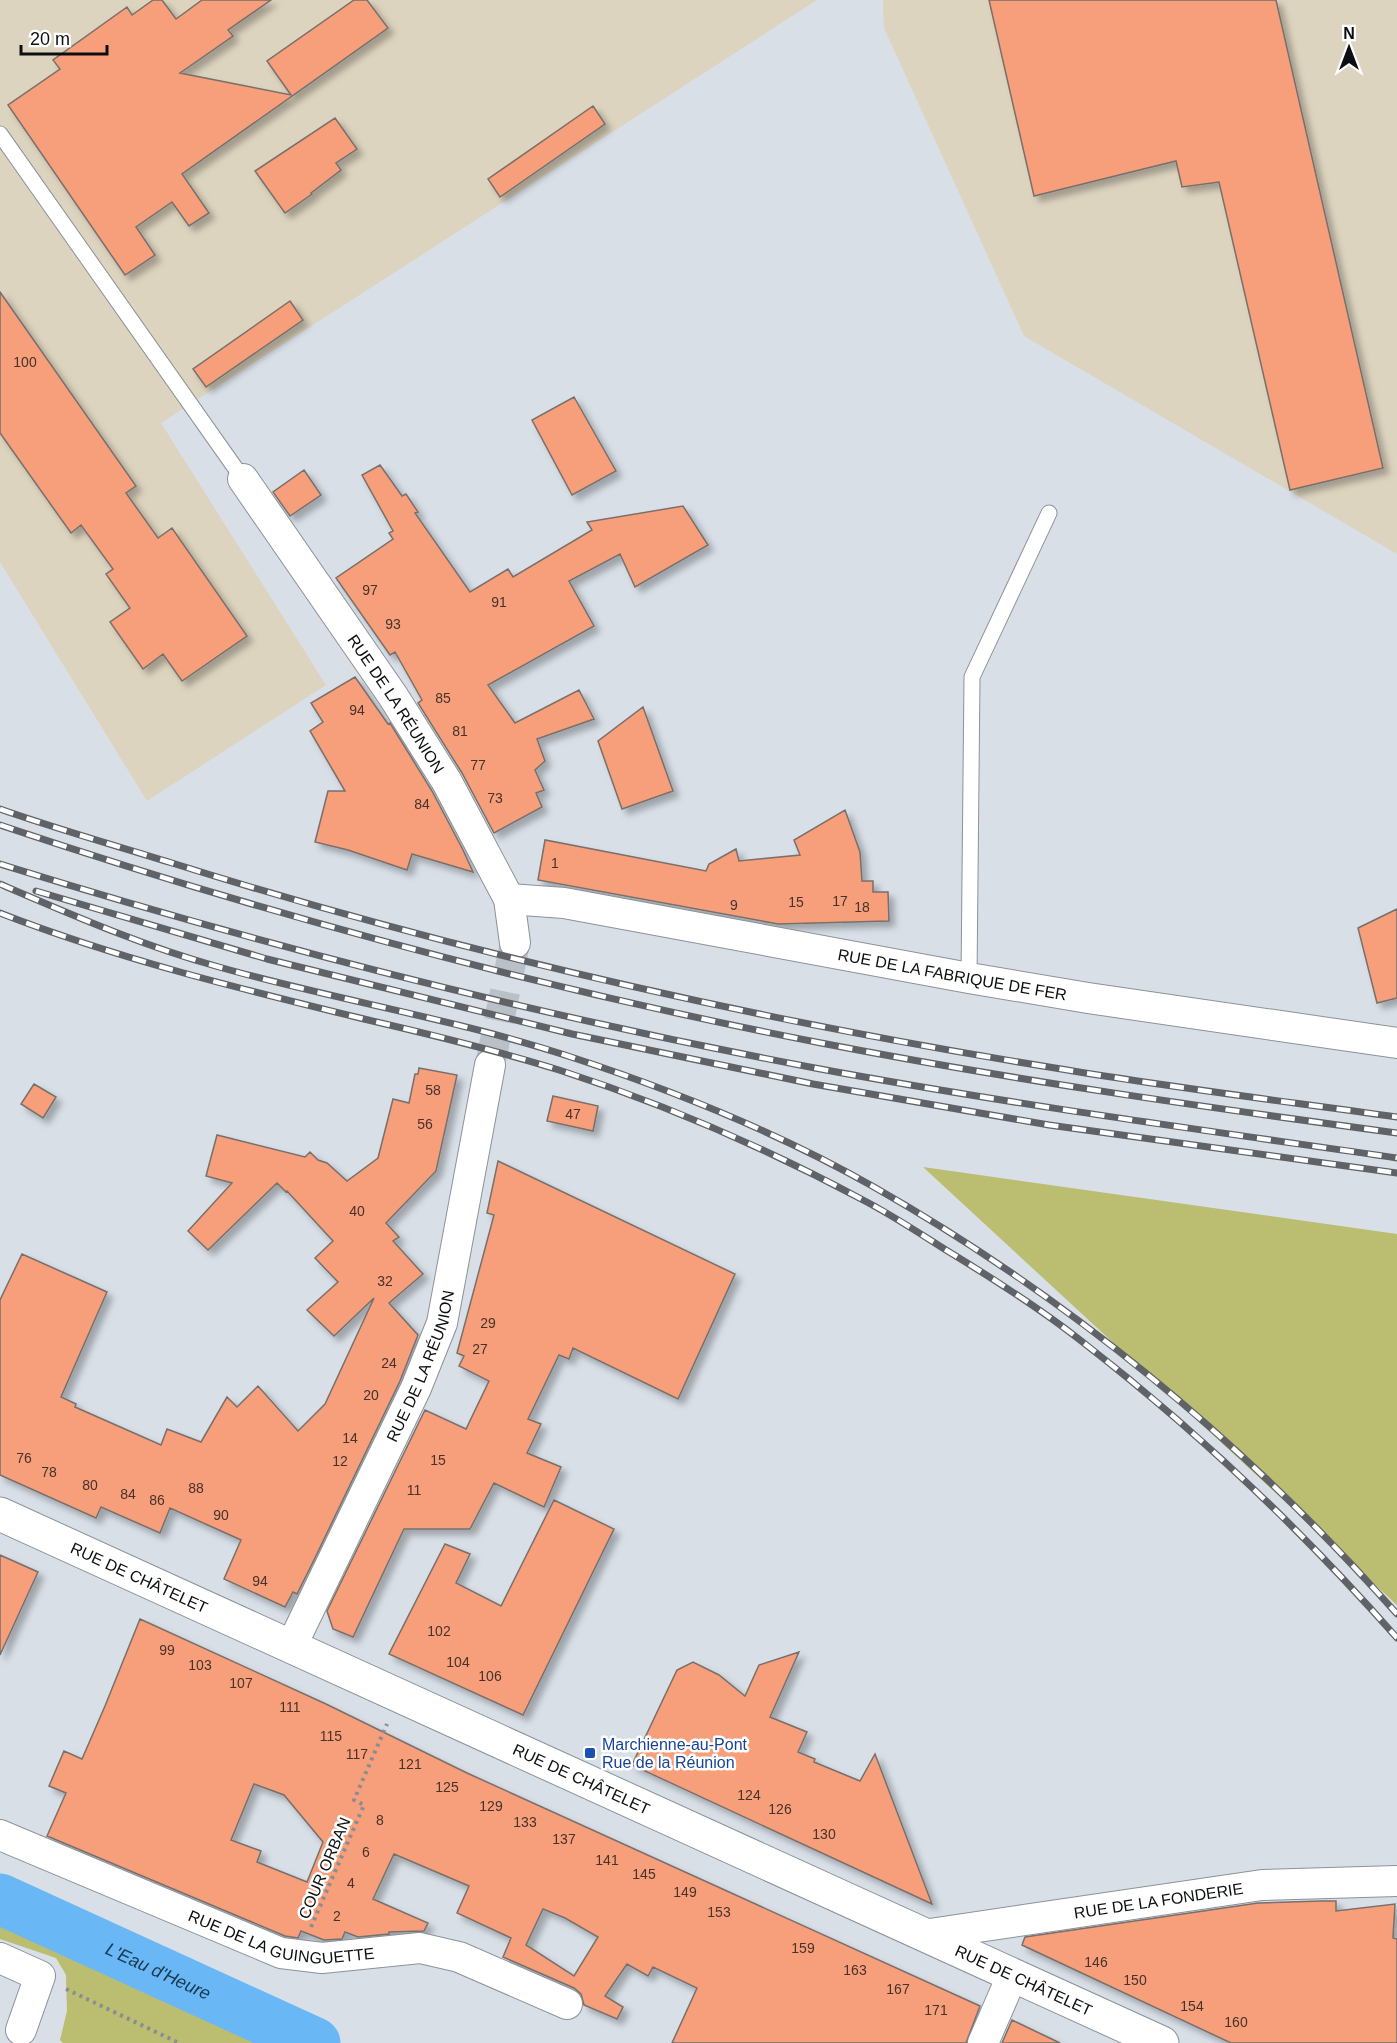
<svg xmlns="http://www.w3.org/2000/svg" width="1397" height="2043" font-family="Helvetica,sans-serif">
	<defs>
		<filter id="shadow"><feDropShadow dx="5.5" dy="5.5" stdDeviation="3" flood-color="#0004"/></filter>
	</defs>
	<rect width="100%" height="100%" fill="#d8dfe7"/>
	<!-- industrial -->
	<path fill="#ddd4bf" d="M0 0H817L161 423 326 685 147 801 0 562Z
		M883 0H1397V554L1024 336 884 28Z"/>
	<!-- green -->
	<path fill="#bbbd70" d="M923 1167 1397 1234V1605Z
		M0 1918 71 1951 113 1967 215 2018 258 2043H63L60 2040 67 2011 66 1975 56 1958 0 1939Z"/>
	<g fill="none" stroke-linecap="round" stroke-linejoin="round">
		<!-- river -->
		<path stroke="#69b8f5" stroke-width="51" id="s1" d="M0 1899 315 2043"/>
	</g>
	<!-- building -->
	<path fill="#f79e7a" stroke="#786f6b" stroke-width="1.5" fill-rule="evenodd" filter="url(#shadow)" d="M153 0H162L176 19 202 0H271L228 30 233 36 180 73 291 95 267 61 354 0H367L388 28 182 174 209 213 189 226 172 202 136 227 155 255 125 275 8 105 60 69 53 60 127 7 132 15Z
		M989 0H1276L1383 468 1290 490 1219 182 1182 187 1176 161 1034 196Z
		M593 106 605 124 500 197 488 179Z
		M335 118 357 149 336 163 341 170 311 193 312 194 285 213 255 171Z
		M0 292 136 486 126 493 158 538 172 528 247 636 182 681 163 654 143 669 110 622 130 608 106 574 113 569 81 525 71 533 0 433Z
		M290 301 303 320 206 387 193 369Z
		M574 397 616 471 572 495 532 420Z
		M380 465 402 496 406 494 418 512 415 513 470 592 508 569 513 577 592 530 587 522 683 506 708 545 635 587 620 554 569 581 594 626 488 685 515 723 579 690 594 719 537 739 545 761 535 770 544 790 536 793 542 807 494 833 462 773 418 703 422 700 395 652 390 655 336 578 393 539 389 533 393 531 362 475Z
		M304 470 321 495 290 516 273 492Z
		M355 677 388 724 390 723 432 791 463 850 473 872 412 854 407 870 348 850 315 842 328 791H345L310 731 323 722 311 703Z
		M643 707 673 791 622 809 598 741Z
		M845 810 860 852 862 881H873V892H888L889 921 778 924 538 880 545 840 706 871 709 864 736 849 739 861 800 855 794 840Z
		M1397 909V998L1377 1003 1358 928Z
		M419 1068 457 1075 436 1171 386 1223 399 1237 393 1241 423 1274 389 1303 418 1335 400 1381 313 1562 297 1594 293 1592 285 1607 224 1579 241 1540 170 1508 160 1533 101 1507 96 1518 0 1475V1300L22 1254 107 1292 61 1397 76 1404 75 1407 161 1445 167 1429 201 1442 227 1397 237 1407 258 1386 298 1431 325 1404 374 1298 334 1336 307 1310 338 1282 315 1258 333 1241 287 1191 286 1192 277 1183 208 1250 188 1231 232 1183 206 1176 217 1135 305 1157 310 1152 318 1160 327 1163 347 1181 378 1158 393 1099 409 1103 415 1074H418Z
		M34 1084 56 1097 43 1118 21 1104Z
		M553 1096 598 1106 593 1131 547 1121Z
		M498 1161 735 1274 678 1399 573 1348 569 1359 559 1355 528 1419 541 1424 527 1453 561 1467 544 1507 494 1483 470 1529H404L353 1637 333 1629 327 1611 425 1410 466 1429 489 1381 459 1366 464 1356 457 1353 494 1215 487 1213Z
		M554 1500 614 1529 523 1715 389 1654 445 1544 470 1554 456 1583 501 1606Z
		M0 1555 38 1572 0 1655Z
		M140 1619 326 1704 467 1773 980 2006 966 2043H672L697 1988 653 1967 648 1976 627 1964 605 1996 623 2007 617 2019 584 2005 581 1994 574 1988 503 1957 511 1938 457 1913 469 1886 394 1854 373 1899 428 1923 424 1931 389 1932V1934L358 1937 345 1932 342 1939 324 1940 301 1931 298 1938 285 1936 47 1836 66 1793 49 1786 64 1751 82 1759 105 1706ZM254 1784 284 1795 323 1842 307 1882 257 1862 261 1851 231 1840ZM543 1909 565 1918 598 1937 574 1976 526 1945Z
		M799 1652 770 1717 807 1732 798 1752 815 1759 814 1762 860 1781 875 1754 932 1904 632 1765 677 1670 693 1662 719 1675 745 1696 759 1665Z
		M1321 1901H1336V1911L1395 1904 1393 1938 1397 1939V2043H1231L1022 1945 1025 1937 1258 1903Z
		M1012 2020 1060 2043H1002Z"/>
	<g fill="none" stroke-linecap="round" stroke-linejoin="round">
		<!-- minor-tunnel -->
		<path stroke="#b9c0c7" stroke-width="30" stroke-dasharray="30 15" stroke-linecap="butt" d="M490 1065 515 943"/>
		<!-- service casing -->
		<g stroke="#8c929a" stroke-width="17">
			<path id="service" d="M0 134 243 479
				M969 978 972 677 1049 513"/>
		</g>
		<!-- minor casing -->
		<g stroke="#8c929a" stroke-width="32">
			<g id="minor">
				<path id="s2" d="M243 479 393 696 447 782 509 899 515 943"/>
				<path id="s3" d="M509 899 564 903 969 978 1088 998 1397 1043"/>
				<path id="s4" d="M291 1647 416 1388 442 1323 490 1065"/>
				<path id="s5" d="M0 1835 281 1953 322 1958 420 1948 459 1957 567 2004"/>
				<path id="s6" d="M923 1935 1262 1885 1397 1881"/>
				<path d="M0 1958 40 1976 21 2030"/>
				<path d="M983 2043 1012 1976"/>
			</g>
		</g>
		<!-- secondary casing -->
		<g stroke="#8c929a" stroke-width="35">
			<g id="secondary">
				<path id="s7" d="M0 1514 1162 2043"/>
			</g>
		</g>
		<!-- path -->
		<path stroke="#888d93" stroke-width="4" stroke-dasharray="3 4.5" stroke-linecap="butt" d="M311 1927 364 1805 354 1800 387 1724
			M66 1989 179 2043"/>
		<!-- service -->
		<use href="#service" stroke="#fff" stroke-width="15"/>
		<!-- minor -->
		<use href="#minor" stroke="#fff" stroke-width="30"/>
		<!-- secondary -->
		<use href="#secondary" stroke="#fff" stroke-width="33"/>
		<!-- rail casing -->
		<g stroke="#5f6368" stroke-width="7">
			<path id="rail" d="M0 809C57 829 114 845 172 863 460 953 756 1020 1055 1068 1168 1087 1283 1101 1397 1117
				M0 825C269 915 543 989 821 1043 1012 1080 1204 1107 1397 1133
				M0 864C268 947 539 1016 815 1068 1008 1104 1203 1130 1397 1158
				M0 884C72 915 143 946 219 967 335 1000 456 1019 571 1057 675 1091 779 1133 874 1187 1071 1299 1247 1445 1397 1614
				M36 891 267 959 572 1034 813 1084 1049 1125 1397 1173
				M0 913C118 959 241 989 364 1019 429 1034 495 1050 559 1070 664 1104 766 1148 863 1200 892 1215 919 1233 946 1250 992 1278 1038 1307 1080 1340 1195 1429 1301 1529 1397 1638"/>
		</g>
		<!-- rail -->
		<use href="#rail" stroke="#fff" stroke-width="4.5" stroke-dasharray="14" stroke-linecap="butt"/>
	</g>
	<!-- markers -->
	<rect fill="#1a4fb4" stroke="#fff" stroke-width="2" x="584" y="1747" width="12" height="12" rx="3"/>
	<g text-anchor="middle" stroke-width="5" stroke-linejoin="round" paint-order="stroke">
		<!-- number labels -->
		<g font-size="14" fill="#47332b">
			<text x="25" y="367">100</text>
			<text x="370" y="595">97</text>
			<text x="499" y="607">91</text>
			<text x="393" y="629">93</text>
			<text x="443" y="703">85</text>
			<text x="357" y="715">94</text>
			<text x="460" y="736">81</text>
			<text x="478" y="770">77</text>
			<text x="495" y="803">73</text>
			<text x="422" y="809">84</text>
			<text x="555" y="868">1</text>
			<text x="840" y="906">17</text>
			<text x="796" y="907">15</text>
			<text x="734" y="910">9</text>
			<text x="862" y="912">18</text>
			<text x="433" y="1095">58</text>
			<text x="573" y="1119">47</text>
			<text x="425" y="1129">56</text>
			<text x="357" y="1216">40</text>
			<text x="385" y="1286">32</text>
			<text x="488" y="1328">29</text>
			<text x="480" y="1354">27</text>
			<text x="389" y="1368">24</text>
			<text x="371" y="1400">20</text>
			<text x="350" y="1443">14</text>
			<text x="24" y="1463">76</text>
			<text x="438" y="1465">15</text>
			<text x="340" y="1466">12</text>
			<text x="49" y="1477">78</text>
			<text x="90" y="1490">80</text>
			<text x="196" y="1493">88</text>
			<text x="414" y="1495">11</text>
			<text x="128" y="1499">84</text>
			<text x="157" y="1505">86</text>
			<text x="221" y="1520">90</text>
			<text x="260" y="1586">94</text>
			<text x="439" y="1636">102</text>
			<text x="167" y="1655">99</text>
			<text x="458" y="1667">104</text>
			<text x="200" y="1670">103</text>
			<text x="490" y="1681">106</text>
			<text x="241" y="1688">107</text>
			<text x="290" y="1712">111</text>
			<text x="331" y="1741">115</text>
			<text x="357" y="1759">117</text>
			<text x="410" y="1769">121</text>
			<text x="447" y="1792">125</text>
			<text x="749" y="1800">124</text>
			<text x="491" y="1811">129</text>
			<text x="780" y="1814">126</text>
			<text x="380" y="1825">8</text>
			<text x="525" y="1827">133</text>
			<text x="824" y="1839">130</text>
			<text x="564" y="1844">137</text>
			<text x="366" y="1857">6</text>
			<text x="607" y="1865">141</text>
			<text x="644" y="1879">145</text>
			<text x="351" y="1888">4</text>
			<text x="685" y="1897">149</text>
			<text x="719" y="1917">153</text>
			<text x="337" y="1921">2</text>
			<text x="803" y="1953">159</text>
			<text x="1096" y="1967">146</text>
			<text x="855" y="1975">163</text>
			<text x="1135" y="1985">150</text>
			<text x="898" y="1994">167</text>
			<text x="1192" y="2011">154</text>
			<text x="936" y="2015">171</text>
			<text x="1236" y="2027">160</text>
		</g>
		<!-- street labels -->
		<g font-size="16" fill="#0c0f11" stroke="#fff">
			<text dy="6" stroke="none"><textPath href="#s2" startOffset="272">RUE DE LA RÉUNION</textPath></text>
			<text dy="6" stroke="none"><textPath href="#s3" startOffset="450">RUE DE LA FABRIQUE DE FER</textPath></text>
			<text dy="6" stroke="none"><textPath href="#s4" startOffset="310">RUE DE LA RÉUNION</textPath></text>
			<text dy="6" stroke="none"><textPath href="#s7" startOffset="153">RUE DE CHÂTELET</textPath></text>
			<text dy="6" stroke="none"><textPath href="#s7" startOffset="639">RUE DE CHÂTELET</textPath></text>
			<text transform="translate(324 1868) rotate(-67)" y="6">COUR ORBAN</text>
			<text dy="6" stroke="none"><textPath href="#s6" startOffset="238">RUE DE LA FONDERIE</textPath></text>
			<text dy="6" stroke="none"><textPath href="#s5" startOffset="302">RUE DE LA GUINGUETTE</textPath></text>
			<text dy="6" stroke="none"><textPath href="#s7" startOffset="1125">RUE DE CHÂTELET</textPath></text>
		</g>
		<!-- transit labels -->
		<g font-size="16" fill="#164399" stroke="#fff" text-anchor="start">
			<text x="602" y="1750">Marchienne-au-Pont<tspan x="602" dy="18">Rue de la Réunion</tspan></text>
		</g>
		<!-- water labels -->
		<g font-size="18" font-style="italic" fill="#183952" stroke="#fff">
			<text dy="6" stroke="none"><textPath href="#s1" startOffset="174">L'Eau d'Heure</textPath></text>
		</g>
	</g>
	<!-- north arrow -->
	<g transform="translate(1349 48)" stroke="#ffffff" stroke-width="4.5" paint-order="stroke">
	<path d="M0-4.5L10 22L0 15L-10 22Z" fill="#0c0f11"/>
	<text y="-9" font-size="16" font-weight="bold" text-anchor="middle" fill="#0c0f11">N</text>
	</g>
	<!-- scale -->
	<path d="M21 45v9h86v-9" fill="none" stroke="#0c0f11" stroke-width="3"/>
	<text x="30" y="45" font-size="18" fill="#0c0f11" stroke="#ffffff" stroke-width="4.5" paint-order="stroke">20 m</text>
</svg>
